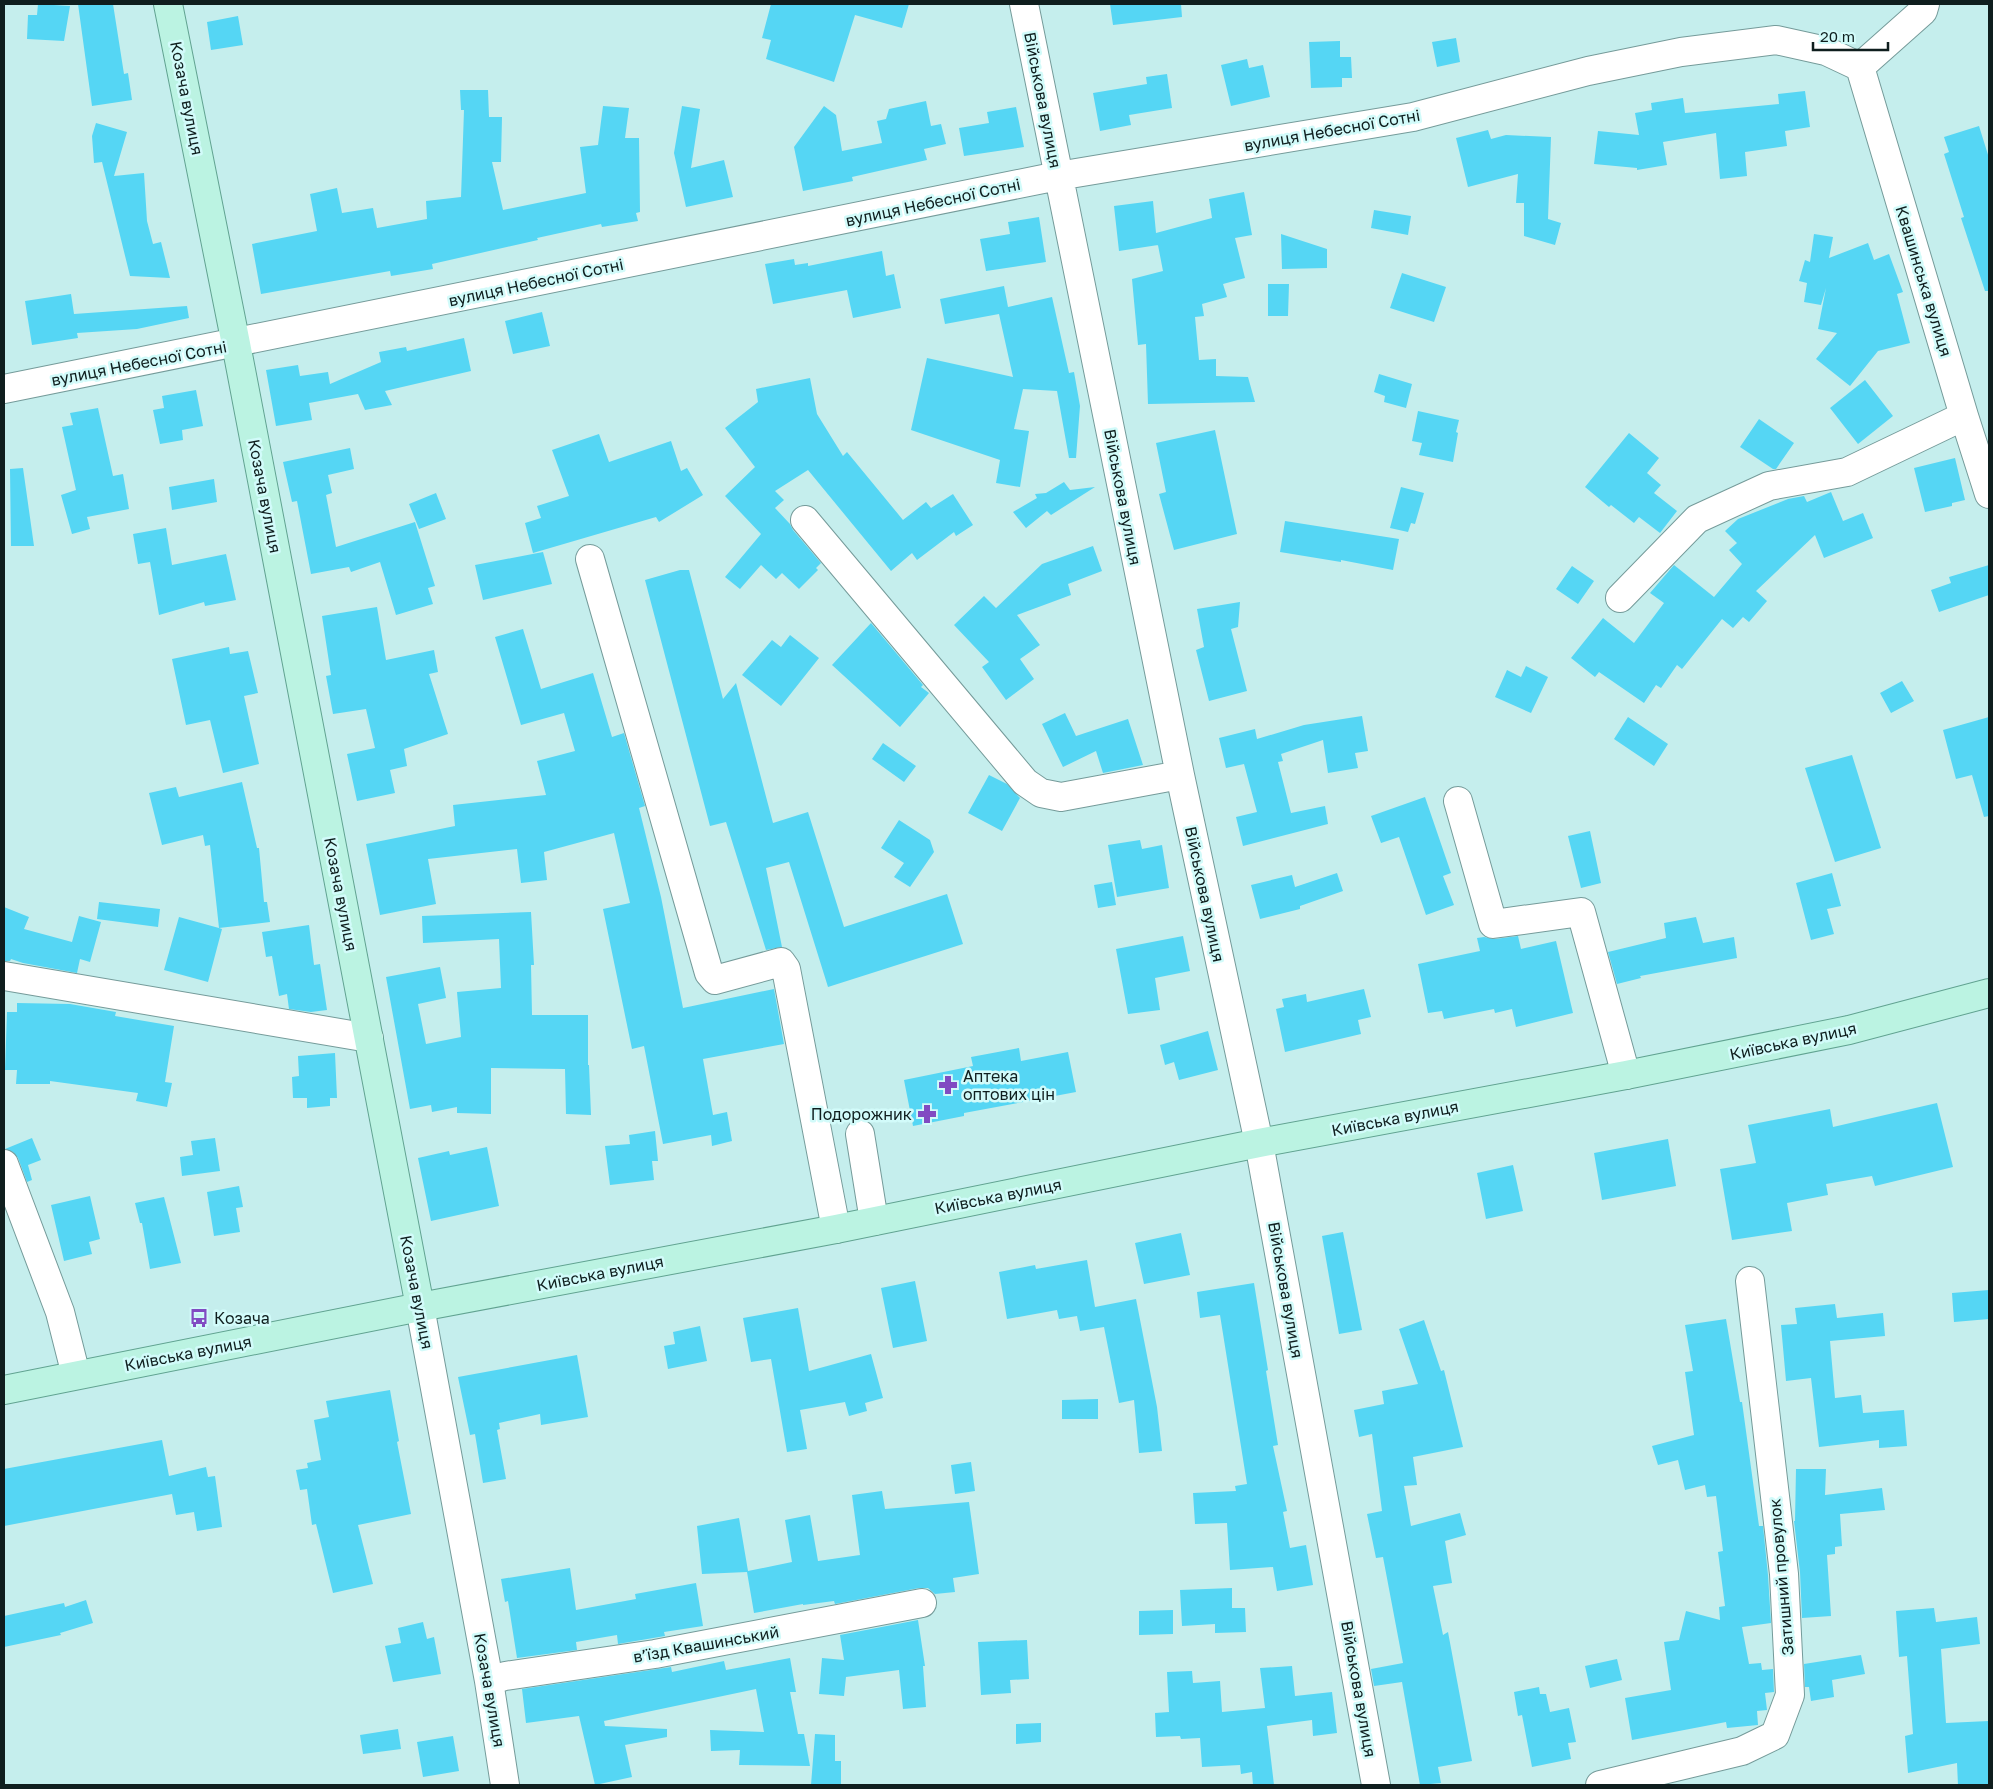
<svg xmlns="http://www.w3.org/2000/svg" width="1993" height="1789" font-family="'Golos Text',sans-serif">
	<rect width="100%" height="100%" fill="#c5eeed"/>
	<!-- building -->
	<path fill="#55d6f4" d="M38 4 70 6 64 41 27 39 28 15H37Z
		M78 4H113L124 74 128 73 132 100 92 106Z
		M771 4H909L902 28 855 15 834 82 766 59 771 40 762 38Z
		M1110 4H1181L1182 17 1113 25Z
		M238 16 243 45 211 50 207 22Z
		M1456 38 1460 62 1437 67 1432 42Z
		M1340 41V57H1351L1352 78H1342V87L1311 88 1309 42Z
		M1247 59 1249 68 1263 65 1270 97 1231 106 1221 65Z
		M1167 74 1172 108 1129 115 1131 125 1100 131 1093 93 1147 84 1146 77Z
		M460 90H488L489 117H502L501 162H492L503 210 586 193 580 147 598 145 603 106 629 108 625 138H639L640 212 636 213 638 221 602 227 601 224 537 238 538 240 432 264 433 269 391 276 390 271 261 294 252 244 317 231 310 194 337 188 342 213 373 208 377 228 427 219 426 201 461 197 464 110H461Z
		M1805 91 1810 127 1785 131 1787 146 1745 152 1747 176 1720 179 1716 133 1663 142 1667 165 1637 170V168L1594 164 1598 131 1639 135 1635 113 1652 110 1651 103 1683 98 1685 113 1779 104 1778 94Z
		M926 101 931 126 941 124 946 144 924 149 927 160 852 177 853 181 803 191 794 147 824 106 836 115 842 151 882 143 877 121 886 119 889 109Z
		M682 106 700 109 691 168 724 160 733 197 686 207 674 153Z
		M1016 107 1024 147 964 156 959 128 989 123 987 112Z
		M96 123 127 132 114 176 144 173 147 221 153 244 161 242 170 278 130 276 102 162 94 163 92 136Z
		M1979 126 1989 158V291H1985L1961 218 1964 217 1944 154 1949 152 1944 137Z
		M1488 130 1491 139 1506 135 1551 137 1548 219 1561 223 1555 245 1524 236V203H1516L1518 174 1468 187 1456 138Z
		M1244 192 1252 235 1235 238 1245 278 1223 284 1227 297 1202 304 1204 316 1195 317 1199 360 1216 359V376L1248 377 1255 402 1148 404 1146 344 1138 345 1132 279 1163 271 1157 240 1158 245 1119 251 1114 206 1153 201 1156 233 1212 218 1209 199Z
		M1374 210 1411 216 1408 235 1371 228Z
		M1039 217 1046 262 986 271 980 239 1010 234 1008 222Z
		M1281 234 1327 249V268L1282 269Z
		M1814 234 1833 237 1829 258 1868 243 1874 260 1889 254 1903 292 1897 294 1910 343 1878 351 1850 386 1816 359 1837 333 1818 329 1826 288 1821 305 1804 302 1807 283 1799 281 1805 260 1810 262Z
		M882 251 886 276 894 274 901 308 853 318 847 290 773 304 765 264 794 259 795 265 808 263V266Z
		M1402 273 1446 287 1434 322 1390 308Z
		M1268 284H1289L1288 316H1268Z
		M1004 286 1008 307 1052 297 1069 373 1074 372 1080 406 1076 458H1069L1057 391 1023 389 1014 429 1029 431 1020 487 996 483 1000 460 911 430 927 358 1013 377 999 314 945 324 940 299Z
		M71 294 74 314 187 306 189 318 137 329 77 333 78 338 32 345 25 301Z
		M542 312 550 346 513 354 505 321Z
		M464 338 471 371 385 391 392 405 365 410 358 394 309 403 312 420 276 426 266 370 298 365 300 376 328 372 330 384 381 362 379 352 406 347 407 351Z
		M1379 374 1412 384 1406 408 1384 402 1385 396 1374 392Z
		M810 378 817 414 843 456 847 452 903 520 926 502 931 508 953 494 973 525 956 536 954 532 917 560 912 553 891 571 808 470 775 491 784 500 775 508 790 524 793 530 821 563 816 568 818 570 799 589 782 573 776 579 761 565 740 589 725 577 761 534 725 496 755 467 725 428 758 402 756 389Z
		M1865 380 1893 416 1858 444 1830 408Z
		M196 390 203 426 182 430 183 440 160 444 153 410 164 408 162 396Z
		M98 408 113 476 123 474 129 509 87 517 90 529 72 534 61 495 76 490 62 427 73 425 70 413Z
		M1418 411 1459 420 1456 432 1458 433 1453 462 1419 455 1422 443 1412 441Z
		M1759 419 1794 443 1776 469H1773L1740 447Z
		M1215 430 1237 534 1174 550 1159 494 1166 492 1156 443Z
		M1629 433 1659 458 1647 473 1661 485 1654 493 1677 511 1660 533 1639 517 1634 523 1611 505 1609 507 1585 487Z
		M599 434 609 462 671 441 681 471 687 468 703 495 659 522 656 517 533 553 525 523 541 518 537 506 569 496 552 450Z
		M350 448 354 469 328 475 332 493 326 495 336 547 415 522 435 586 428 588 433 604 396 615 380 562 351 572 349 567 311 574 297 501 292 502 283 462Z
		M1955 458 1965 500 1952 503V506L1925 512 1914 468Z
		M23 468 34 546H11L10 469Z
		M214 479 217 502 172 510 169 487Z
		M1064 482 1070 490 1095 487 1051 515 1047 511 1026 528 1013 512 1037 498 1035 494 1046 493Z
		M1401 487 1424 493 1415 524 1411 523 1408 532 1390 528Z
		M1831 492 1843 521 1863 513 1873 538 1824 558 1815 535 1756 591 1767 601 1749 622 1743 617 1733 628 1722 619 1682 669 1677 665 1661 688 1656 685 1644 703 1599 672 1595 677 1571 658 1603 618 1634 643 1664 603 1650 593 1674 565 1714 597 1742 564 1729 550 1737 543 1725 531 1738 519 1788 499 1804 496 1807 502Z
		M436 493 446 519 419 529 409 504Z
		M1285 521 1399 539 1393 570 1341 560V562L1280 552Z
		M166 528 172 565 226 554 236 600 205 606 204 602 159 615 150 562 138 564 133 534Z
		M1093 546 1102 571 1068 584 1071 595 1017 615 1040 645 1020 659 1034 679 1006 700 982 667 989 662 954 625 984 596 996 608 1042 564Z
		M543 552 552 584 483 600 475 565Z
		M1989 565V595L1939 612 1931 590 1951 583 1949 577Z
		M1572 566 1594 581 1578 604 1556 589Z
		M680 570H689L723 699 736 683 773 823 808 812 844 927 947 894 963 944 828 987 789 862 766 868 782 947 766 950 726 822 710 826 645 580Z
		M1240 602 1238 627 1231 629 1247 691 1209 701 1196 650 1204 647 1197 609Z
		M377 607 386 660 434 650 438 672 429 674 448 734 404 749 407 766 390 770 395 793 357 801 347 754 375 748 366 709 333 714 326 676 331 675 322 616Z
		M871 623 923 685 921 687 929 693 900 727 832 665Z
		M523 629 541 689 593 673 612 737 624 733 645 806 639 808 661 897 683 1008 774 989 784 1044 703 1059 713 1115 727 1112 732 1141 712 1146 711 1135 663 1144 644 1046 632 1049 603 909 630 903 614 833 544 852 547 880 521 883 517 849 428 859 436 904 380 915 366 844 455 826 453 805 546 795 537 761 575 751 564 713 521 725 495 637Z
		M790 635 819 658 781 706 742 675 772 640 781 647Z
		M229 647 230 654 248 651 258 693 244 696 259 764 223 773 210 720 186 725 172 659Z
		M1526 666 1548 677 1531 713 1495 697 1507 670 1521 677Z
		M1902 681 1914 701 1891 713 1880 693Z
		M1065 713 1076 736 1128 719 1143 765 1103 773 1096 751 1063 767 1042 724Z
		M1362 716 1368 751 1355 753 1358 768 1328 773 1323 740 1281 754 1283 761 1278 762 1291 813 1325 806 1328 824 1243 846 1236 817 1257 812 1244 764 1226 768 1219 738 1255 729 1257 739 1304 725Z
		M1628 717 1668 744 1654 766 1614 739Z
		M1989 717V816L1984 817 1972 775 1956 779 1943 730Z
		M883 743 916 766 904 782 872 759Z
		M1852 755 1881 848 1835 862 1805 768Z
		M989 775 1007 784 1020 798 1002 831 968 813Z
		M242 782 257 848H259L264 902H267L270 922 219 928 222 929 208 982 164 970 179 917 219 928 210 845 205 846 203 835 162 845 149 793 176 787 179 797Z
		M1425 797 1451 873 1443 876 1454 905 1426 915 1399 837 1381 843 1371 816Z
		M899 820 930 840 934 852 910 887 894 877 904 863 881 848Z
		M1590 831 1601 883 1581 888 1568 836Z
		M1140 840 1142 849 1162 845 1169 888 1117 897 1108 845Z
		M1337 873 1343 891 1300 906V909L1260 919 1251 885 1292 875 1295 887Z
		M1832 873 1841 906 1827 909 1834 934 1811 940 1796 883Z
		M1112 882 1116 905 1098 908 1094 885Z
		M99 902 160 909 158 927 97 919Z
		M4 907 29 917 24 929 72 942 79 916 101 922 90 962 80 959 77 973 23 963 11 959 10 961H4Z
		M531 912 534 965H531L532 1015H588V1065H589L591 1115 566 1114 565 1069 491 1068V1114L457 1113V1107L432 1112 431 1105 410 1109 386 977 440 967 446 998 418 1004 426 1044 461 1037 457 992 501 988 499 939 423 943 422 916Z
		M1696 917 1703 943 1734 937 1737 958 1640 976 1641 978 1617 984 1608 952 1666 938 1664 923Z
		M309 925 314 965 320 964 327 1010 311 1012 289 1009 287 994 279 996 272 956 266 957 262 932Z
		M1183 936 1190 971 1155 978 1160 1010 1128 1014 1116 949Z
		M1518 936 1521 949 1556 941 1573 1013 1516 1027 1512 1009 1495 1013 1494 1009 1444 1019 1442 1011 1428 1013 1418 964 1480 951 1477 938 1484 937 1495 939Z
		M1364 989 1371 1017 1358 1020 1361 1034 1285 1052 1276 1009 1284 1007 1282 999 1306 994 1307 1002Z
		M17 1003 70 1004 116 1012 115 1016 174 1026 165 1082 172 1083 167 1107 136 1101 138 1093 50 1081V1084H16L17 1070H5L7 1012H17Z
		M1208 1031 1218 1070 1179 1080 1174 1062 1165 1065 1160 1045Z
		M1019 1048 1021 1061 1068 1052 1076 1092 964 1113V1116L913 1126 904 1080 973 1066 971 1057Z
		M335 1053 337 1098H330V1106L307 1108V1098H293L292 1077 299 1076 298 1056Z
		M1937 1103 1953 1167 1875 1186 1872 1176 1826 1184 1828 1195 1787 1203 1792 1231 1732 1240 1720 1169 1756 1163 1748 1125 1830 1109 1833 1127Z
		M655 1131 658 1161H652L654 1180 610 1185 605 1146 630 1144 629 1135Z
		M32 1138 41 1160 28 1165 32 1180 27 1182 18 1158 13 1152 5 1149Z
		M215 1138 220 1171 182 1176 180 1157 193 1155 191 1141Z
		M1668 1139 1676 1186 1602 1200 1594 1153Z
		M487 1147 499 1206 431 1221 418 1158 449 1151 450 1155Z
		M1513 1165 1523 1211 1486 1219 1477 1173Z
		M239 1186 243 1207 236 1208 240 1232 214 1236 207 1192Z
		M90 1196 100 1239 89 1242 92 1254 64 1261 51 1205Z
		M164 1197 181 1263 150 1269 142 1223H140L135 1203Z
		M1343 1232 1362 1330 1339 1334 1322 1236Z
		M1181 1233 1190 1275 1144 1284 1135 1243Z
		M1087 1260 1095 1307 1136 1299 1157 1407 1162 1451 1139 1453 1134 1400 1119 1403 1104 1327 1080 1331 1077 1316 1059 1319 1057 1310 1007 1319 999 1272 1035 1265 1036 1269Z
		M915 1281 927 1341 893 1348 881 1288Z
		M1254 1283 1268 1370 1266 1371 1278 1445 1273 1446 1287 1511 1283 1512 1290 1548 1306 1545 1313 1585 1277 1591 1273 1567 1230 1570 1227 1523 1195 1524 1193 1493 1236 1491 1235 1486 1247 1484 1220 1315 1200 1318 1197 1292Z
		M1989 1290V1319L1954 1322 1952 1293Z
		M1835 1304 1837 1318 1883 1313 1885 1336 1830 1341 1835 1398 1861 1395 1863 1413 1904 1410 1907 1446 1879 1448V1440L1819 1447 1811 1378 1786 1381 1781 1325 1797 1324 1795 1308Z
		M798 1308 809 1371 871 1354 883 1398 865 1403 867 1411 849 1416 845 1402 800 1410 807 1449 787 1452 771 1359 751 1362 743 1318Z
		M1726 1319 1740 1402H1742L1759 1526H1763L1768 1575 1771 1623 1742 1627 1749 1664 1761 1663 1762 1670 1773 1669 1774 1692 1765 1693 1767 1710 1757 1711 1758 1725 1727 1728 1726 1722 1632 1740 1625 1698 1671 1690 1664 1642 1679 1640 1686 1611 1720 1620 1719 1607 1725 1606 1718 1552 1723 1551 1716 1496 1707 1497 1705 1485 1685 1490 1678 1460 1658 1465 1652 1446 1694 1435 1685 1372 1693 1371 1685 1325Z
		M1424 1320 1441 1371 1444 1370 1463 1447 1413 1457 1417 1485 1404 1486 1411 1526 1460 1513 1466 1535 1445 1541 1452 1583 1433 1586 1443 1635 1448 1632 1472 1761 1438 1767 1441 1783 1420 1785 1402 1682 1374 1686 1371 1669 1403 1663 1383 1557 1376 1558 1367 1514 1382 1511 1372 1434 1359 1437 1354 1410 1384 1404 1382 1391 1418 1384 1399 1329Z
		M700 1326 707 1361 668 1369 664 1346 675 1344 673 1332Z
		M577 1355 588 1417 541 1425 540 1414 499 1423 500 1429 497 1430 506 1479 483 1483 475 1434 470 1435 458 1377Z
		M390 1390 399 1441 397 1442 411 1514 358 1525 373 1584 333 1593 316 1524 312 1525 307 1489 300 1490 296 1470 308 1468 307 1463 321 1460 314 1420 329 1417 326 1401Z
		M1098 1399V1419H1062V1400Z
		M162 1440 169 1476 206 1467 208 1477 215 1476 222 1527 197 1531 194 1512 176 1515 172 1494 4 1526V1469Z
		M971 1462 975 1491 955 1494 951 1465Z
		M1796 1469H1826L1825 1495 1882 1488 1885 1510 1840 1514 1842 1546 1835 1547V1554L1827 1555 1831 1616 1802 1618 1800 1572 1794 1521H1795Z
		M882 1491 885 1509 969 1502 979 1574 953 1578 955 1592 935 1594 928 1588H919L835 1604 834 1601 803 1605V1604L754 1613 747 1572 702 1574 697 1526 739 1518 748 1571 792 1562 785 1520 810 1515 818 1561 860 1555 852 1495Z
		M570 1568 576 1610 636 1599 635 1594 696 1583 703 1626 664 1632 665 1636 618 1644 617 1635 576 1642 577 1650 517 1658 508 1601 505 1602 501 1579Z
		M1232 1588V1608H1245L1246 1632 1215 1633V1624L1182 1626 1180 1590Z
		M86 1600 93 1623 60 1633 61 1635 4 1647V1616L64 1603 65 1607Z
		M1934 1608 1936 1622 1977 1617 1980 1644 1941 1649 1946 1723 1989 1721V1785H1958L1957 1763 1908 1773 1905 1736 1913 1734 1907 1656 1899 1657 1896 1611Z
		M1173 1610V1634L1139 1635V1611Z
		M918 1620 925 1666H923L926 1707 903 1709 899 1670 846 1677 844 1696 819 1694 822 1658 844 1660 840 1635Z
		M423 1622 427 1639 434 1637 441 1674 393 1682 385 1646 401 1643 398 1628Z
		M1027 1640 1029 1679 1010 1680 1011 1693 981 1695 978 1642Z
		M1861 1655 1865 1674 1832 1680 1834 1697 1811 1701 1809 1687H1805L1804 1664Z
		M790 1658 796 1692H790L798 1734H804L810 1766 739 1765 740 1750 711 1751 710 1730 764 1732 756 1689 604 1721 605 1726 667 1729V1737L625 1745 632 1777 595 1785 579 1716 526 1723 522 1689 671 1667 672 1672 724 1661 726 1670Z
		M1617 1659 1622 1680 1590 1688 1585 1666Z
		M1292 1666 1295 1696 1332 1692 1337 1733 1313 1736 1312 1720 1267 1726 1274 1785H1253L1252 1772 1241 1774 1240 1765 1202 1767 1200 1738 1181 1739 1180 1736 1156 1737 1155 1713 1169 1712 1167 1672 1192 1671 1193 1683 1220 1681 1222 1712 1265 1708 1260 1668Z
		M1539 1687 1540 1694H1546L1550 1712 1569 1708 1576 1742 1568 1743 1571 1759 1532 1767 1522 1715 1518 1716 1514 1692Z
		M1041 1723V1742L1016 1744V1724Z
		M398 1729 401 1749 363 1754 360 1735Z
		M815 1734 835 1735V1761H841V1785H811Z
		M453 1736 459 1771 423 1777 417 1742Z"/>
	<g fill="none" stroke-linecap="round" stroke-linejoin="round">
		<!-- minor casing -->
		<g stroke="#759b9a" stroke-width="30">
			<path id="minor" d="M1024 4 1180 775 1259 1143 1376 1785
				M1860 67 1964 416 1989 494
				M1860 67 1923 11 1925 4
				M4 389 1058 176 1413 117 1588 71 1681 52 1776 40 1826 51 1860 67
				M805 520 1025 782 1041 793 1061 797 1180 775
				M590 559 709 973 715 980 781 962 786 969 836 1229
				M1620 598 1697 519 1769 486 1847 472 1964 416
				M1458 801 1493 924 1581 912 1626 1075
				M4 976 369 1038
				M860 1134 874 1221
				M4 1164 60 1312 76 1375
				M420 1307 489 1681 505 1785
				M489 1681 505 1676 655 1654 922 1603
				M1600 1785 1742 1751 1775 1735 1790 1695 1784 1574 1750 1281"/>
		</g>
		<!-- major casing -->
		<g stroke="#61a391" stroke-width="30">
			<path id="major" d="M168 4 236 344 420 1307
				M4 1390 420 1307 836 1229 1259 1143 1626 1075 1849 1030 1989 993"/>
		</g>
		<!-- minor -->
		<use href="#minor" stroke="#fff" stroke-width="28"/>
		<!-- major -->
		<use href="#major" stroke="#bbf3e2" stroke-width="28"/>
	</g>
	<!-- icons -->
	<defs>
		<g id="pharmacy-bare" transform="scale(1.5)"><path d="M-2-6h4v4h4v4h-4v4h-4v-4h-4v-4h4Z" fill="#814bc2" stroke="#d2fbfa" stroke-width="2.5" paint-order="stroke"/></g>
		<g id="bus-bare" transform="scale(1.5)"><path d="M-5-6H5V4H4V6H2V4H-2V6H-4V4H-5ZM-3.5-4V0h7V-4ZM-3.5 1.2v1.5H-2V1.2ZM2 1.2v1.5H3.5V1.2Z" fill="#814bc2" stroke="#d2fbfa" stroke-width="2.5" paint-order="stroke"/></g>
	</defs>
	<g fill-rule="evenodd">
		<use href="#pharmacy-bare" x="948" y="1085"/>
		<use href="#pharmacy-bare" x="927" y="1114"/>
		<use href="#bus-bare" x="199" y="1318"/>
	</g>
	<g text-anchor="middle" stroke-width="5" stroke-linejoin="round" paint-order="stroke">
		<!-- street labels -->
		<g font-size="16" fill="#0f1e1e" stroke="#d2fbfa">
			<text transform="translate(187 98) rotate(79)" y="6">Козача вулиця</text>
			<text transform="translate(1043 100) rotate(79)" y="6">Військова вулиця</text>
			<text transform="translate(1332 130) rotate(-10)" y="6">вулиця Небесної Сотні</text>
			<text transform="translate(933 202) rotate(-12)" y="6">вулиця Небесної Сотні</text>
			<text transform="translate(1924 281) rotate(73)" y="6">Квашинська вулиця</text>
			<text transform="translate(536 282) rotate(-12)" y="6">вулиця Небесної Сотні</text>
			<text transform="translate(139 363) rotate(-11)" y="6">вулиця Небесної Сотні</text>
			<text transform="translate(265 496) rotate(79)" y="6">Козача вулиця</text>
			<text transform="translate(1123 497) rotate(79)" y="6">Військова вулиця</text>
			<text transform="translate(341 894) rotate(79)" y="6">Козача вулиця</text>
			<text transform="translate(1205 894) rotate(78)" y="6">Військова вулиця</text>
			<text transform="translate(1793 1041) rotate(-12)" y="6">Київська вулиця</text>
			<text transform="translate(1395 1118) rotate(-11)" y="6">Київська вулиця</text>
			<text transform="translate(998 1196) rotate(-11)" y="6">Київська вулиця</text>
			<text transform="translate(600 1273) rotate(-11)" y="6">Київська вулиця</text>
			<text transform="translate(1286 1290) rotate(80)" y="6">Військова вулиця</text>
			<text transform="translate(417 1292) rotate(79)" y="6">Козача вулиця</text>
			<text transform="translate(188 1353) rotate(-11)" y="6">Київська вулиця</text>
			<text transform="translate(1781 1577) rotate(-95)" y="6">Затишний провулок</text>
			<text transform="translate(706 1644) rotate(-10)" y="6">в’їзд Квашинський</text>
			<text transform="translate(1359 1689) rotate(80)" y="6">Військова вулиця</text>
			<text transform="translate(490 1690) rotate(80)" y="6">Козача вулиця</text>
		</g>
		<!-- poi labels -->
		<g font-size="16" fill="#0f1e1e" stroke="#d2fbfa" text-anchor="start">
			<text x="963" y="1082">Аптека<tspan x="963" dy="18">оптових цін</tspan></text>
			<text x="912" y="1120" text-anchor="end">Подорожник</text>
			<text x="214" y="1324">Козача</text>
		</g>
	</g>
	<!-- border -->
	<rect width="1993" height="1789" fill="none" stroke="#0f1e1e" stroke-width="10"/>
	<!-- scale -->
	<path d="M1813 42v8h75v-8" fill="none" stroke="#0f1e1e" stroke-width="2.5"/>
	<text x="1820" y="42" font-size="15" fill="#0f1e1e" stroke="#d2fbfa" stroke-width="4" paint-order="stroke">20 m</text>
</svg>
